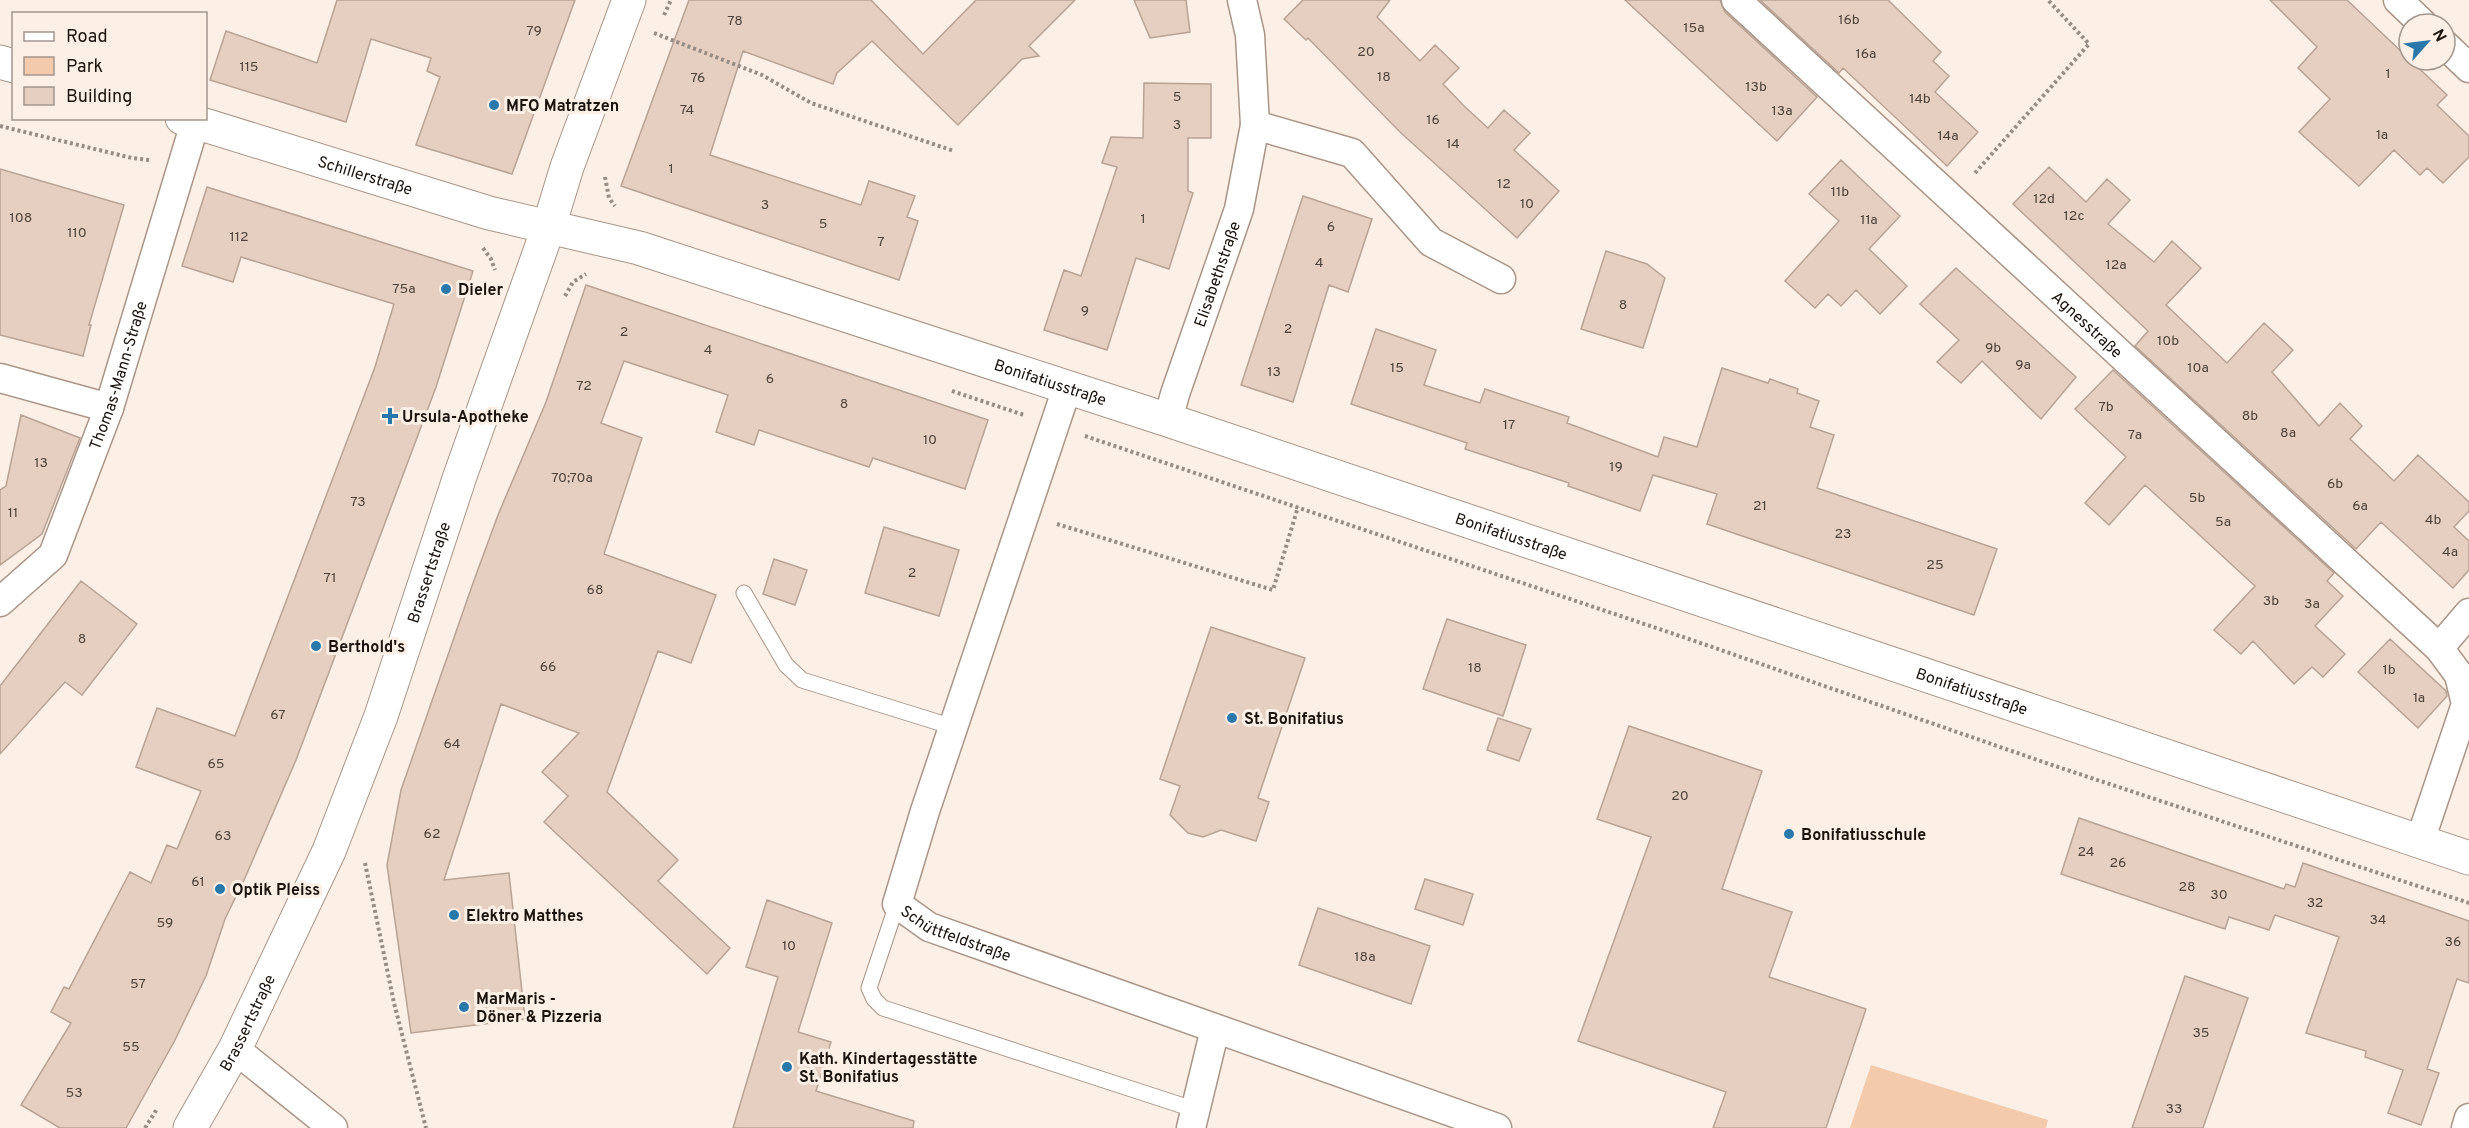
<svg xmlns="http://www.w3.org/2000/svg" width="2469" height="1128" font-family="Overpass,sans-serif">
	<rect width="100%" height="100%" fill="#fcefe5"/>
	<!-- green -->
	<path fill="#f3caac" d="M1871 1065 2048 1120 2046 1128H1850Z"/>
	<!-- building -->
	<path fill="#e5cfc0" stroke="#b8a395" stroke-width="1.5" d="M337 0H575L512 174 416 145 440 77 427 71 431 58 371 39 346 122 210 80 226 31 317 63Z
		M689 0H871L923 54 976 0H1075L1029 46 1039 56 1022 59 958 125 872 41 837 73 833 84 743 51 710 155 861 205 869 181 915 196 907 217 918 221 899 280 621 186Z
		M1134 0H1186L1190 32 1150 38Z
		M1303 0H1390L1377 17 1420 61 1435 45 1459 68 1443 84 1465 107 1488 128 1504 110 1530 133 1514 150 1559 191 1517 238 1400 132 1308 38 1306 40 1284 19Z
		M1625 0H1720L1725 12 1817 97 1777 141Z
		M1760 0H1888L1941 52 1933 61 1949 76 1935 92 1978 132 1947 166 1843 68 1839 73Z
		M2270 0H2347L2447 95 2437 105 2469 136V157L2443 183 2427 168 2420 175 2394 150 2359 186 2299 132 2330 99 2298 68 2317 47Z
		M1144 83 1211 84V138H1188V191L1193 193 1169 269 1136 258 1107 350 1044 330 1064 270 1081 276 1117 167 1102 163 1111 137 1143 138Z
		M1841 160 1900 216 1869 249 1907 286 1880 314 1856 290 1841 306 1828 294 1815 308 1785 281 1839 221 1809 194Z
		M2049 167 2086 202 2107 179 2130 200 2108 224 2154 262 2172 241 2201 268 2166 305 2227 363 2264 323 2293 350 2272 372 2319 426 2340 403 2362 426 2350 439 2394 481 2418 455 2469 502V511L2454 527 2469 541V570L2453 588 2381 522 2356 549 2135 346 2148 331 2013 204Z
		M0 169 124 205 89 325H91L83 356 0 335Z
		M207 187 473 271 436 387 296 760 245 878 225 919 206 976 174 1042 126 1128H60L21 1105 71 1023 51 1012 64 987 69 989 130 872 151 883 167 845 177 849 201 791 136 767 157 708 235 736 375 367 394 304 241 257 233 282 182 266Z
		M1303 196 1372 219 1348 292 1329 285 1293 402 1241 385Z
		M1606 251 1647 264 1665 278 1643 348 1581 329Z
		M1956 268 2076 377 2041 419 1982 361 1961 383 1937 362 1959 340 1920 304Z
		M586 285 988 420 965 489 873 458 869 467 759 430 754 445 716 432 728 395 624 361 601 423 642 438 604 554 716 595 691 663 658 651 607 792 678 860 658 881 730 948 707 974 544 822 568 796 542 772 579 733 501 704 444 880 509 873 525 1019 411 1033 387 865 401 790 473 583 498 515 546 402Z
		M1376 329 1436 350 1424 385 1480 403 1485 389 1569 417 1567 423 1658 457 1664 437 1697 447 1722 368 1768 383 1770 379 1798 389 1797 393 1819 401 1810 427 1834 435 1817 488 1997 549 1974 615 1707 524 1717 494 1653 475 1640 511 1568 486 1569 483 1465 449 1467 443 1351 404Z
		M2113 370 2334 573 2327 581 2343 596 2315 626 2345 654 2323 677 2312 667 2294 684 2253 641 2241 654 2214 630 2255 586 2145 485 2109 525 2085 503 2126 457 2075 409Z
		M21 415 80 438 42 534 0 565V490L6 486Z
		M884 527 959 550 939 616 865 593Z
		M774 559 807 570 795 605 763 594Z
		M81 581 137 624 82 695 65 682 0 754V686Z
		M1447 619 1526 645 1503 716 1423 689Z
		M1211 627 1305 658 1258 798 1269 802 1256 841 1221 830 1203 837 1188 833 1170 815 1180 786 1160 779Z
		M2390 639 2446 691 2447 696 2418 728 2358 672Z
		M1498 718 1531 729 1519 761 1487 750Z
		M1629 726 1762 771 1722 889 1792 912 1769 977 1866 1009 1826 1128H1713L1726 1092 1578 1041 1651 837 1597 819Z
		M2079 818 2284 889 2286 884 2295 887 2303 863 2469 921V983L2457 979 2427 1069 2439 1073 2421 1125 2388 1113 2403 1070 2365 1057 2366 1051 2306 1033 2339 937 2275 915 2269 930 2229 917 2225 929 2061 874Z
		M1425 879 1473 894 1463 925 1415 909Z
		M767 900 832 923 798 1032 831 1042 816 1091 914 1121 913 1128H733L778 977 746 967Z
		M1318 908 1430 946 1411 1004 1299 965Z
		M2185 976 2248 998 2203 1128H2132Z"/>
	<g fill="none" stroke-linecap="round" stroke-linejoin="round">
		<!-- lane casing -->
		<g stroke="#aa9587" stroke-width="17">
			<path id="lane" d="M744 593 786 665 802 680 953 727
				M897 904 869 988 874 999 883 1008 1196 1110"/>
		</g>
		<!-- street casing -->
		<g stroke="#aa9587" stroke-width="31">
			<g id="street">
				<path id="s1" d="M1736 0 2439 648"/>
				<path d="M2398 0 2423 24"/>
				<path d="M2445 45 2469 68"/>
				<path d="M1255 125 1352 153 1431 242 1501 279"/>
				<path d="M0 378 109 408"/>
				<path id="s2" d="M1067 388 925 811 897 904 929 927 1497 1128"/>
				<path id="s3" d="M1168 420 1175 394 1239 209 1255 125 1250 35 1242 0"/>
				<path id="s4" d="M0 602 53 555 109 408 195 123"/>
				<path d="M2420 841 2466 704 2459 675 2439 648 2469 613"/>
				<path d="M235 1049 333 1128"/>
				<path d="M1191 1128 1215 1029"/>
				<path d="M2466 1128 2469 1118"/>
			</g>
		</g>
		<!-- secondary casing -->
		<g stroke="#aa9587" stroke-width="35">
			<g id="secondary">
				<path d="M0 62 14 66"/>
				<path id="s5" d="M182 118 489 213 639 248 1168 420 2469 858"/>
				<path id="s6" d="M190 1128 235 1049 329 851 381 716 460 476 549 226 567 167 629 0"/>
			</g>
		</g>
		<!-- path -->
		<path stroke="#978d85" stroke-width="4" stroke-dasharray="3 3" stroke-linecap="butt" d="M664 15 671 0
			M654 33 762 75 811 103 954 151
			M0 126 132 158 149 160
			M1975 173 2089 44 2048 0
			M605 177 609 198 615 206
			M483 248 491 259 495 270
			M565 296 573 282 586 274
			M952 391 1024 415
			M1085 436 1689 639 2052 765 2469 903
			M1057 524 1273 590 1298 507
			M365 863 394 1003 426 1128
			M145 1128 157 1109"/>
		<!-- lane -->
		<use href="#lane" stroke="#fff" stroke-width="15"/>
		<!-- street -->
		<use href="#street" stroke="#fff" stroke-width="28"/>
		<!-- secondary -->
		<use href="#secondary" stroke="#fff" stroke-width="33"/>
	</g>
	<!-- markers -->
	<g fill="#2978aa" stroke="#fcefe5" stroke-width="2">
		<circle cx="494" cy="105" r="6"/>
		<circle cx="446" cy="289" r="6"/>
		<path d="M387 407h6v6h6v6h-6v6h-6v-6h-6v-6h6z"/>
		<circle cx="316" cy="646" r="6"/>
		<circle cx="1232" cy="718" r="6"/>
		<circle cx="1789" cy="834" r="6"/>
		<circle cx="220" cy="889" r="6"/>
		<circle cx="454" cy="915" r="6"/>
		<circle cx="464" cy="1007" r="6"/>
		<circle cx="787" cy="1067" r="6"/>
	</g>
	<g text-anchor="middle" stroke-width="6" stroke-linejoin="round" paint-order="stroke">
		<!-- number labels -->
		<g font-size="14" fill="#4d423a">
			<text x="1849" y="24">16b</text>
			<text x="735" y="25">78</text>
			<text x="1694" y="32">15a</text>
			<text x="534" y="35">79</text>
			<text x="1366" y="56">20</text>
			<text x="1866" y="58">16a</text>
			<text x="249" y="71">115</text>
			<text x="2388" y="78">1</text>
			<text x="1384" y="81">18</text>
			<text x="698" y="82">76</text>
			<text x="1756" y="91">13b</text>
			<text x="1177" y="101">5</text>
			<text x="1920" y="103">14b</text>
			<text x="687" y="114">74</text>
			<text x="1782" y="115">13a</text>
			<text x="1433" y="124">16</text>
			<text x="1177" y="129">3</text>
			<text x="2382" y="139">1a</text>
			<text x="1948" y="140">14a</text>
			<text x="1453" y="148">14</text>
			<text x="671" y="173">1</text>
			<text x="1504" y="188">12</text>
			<text x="1840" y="196">11b</text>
			<text x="2044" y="203">12d</text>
			<text x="1527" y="208">10</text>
			<text x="765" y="209">3</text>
			<text x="2074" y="220">12c</text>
			<text x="21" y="222">108</text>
			<text x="1143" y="223">1</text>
			<text x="1869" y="224">11a</text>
			<text x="823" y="228">5</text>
			<text x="1331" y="231">6</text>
			<text x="77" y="237">110</text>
			<text x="239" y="241">112</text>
			<text x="881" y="246">7</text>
			<text x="1319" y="267">4</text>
			<text x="2116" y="269">12a</text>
			<text x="404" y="293">75a</text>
			<text x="1623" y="309">8</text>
			<text x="1085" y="315">9</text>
			<text x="1288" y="333">2</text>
			<text x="624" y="336">2</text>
			<text x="2168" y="345">10b</text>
			<text x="1993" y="352">9b</text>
			<text x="708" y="354">4</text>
			<text x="2023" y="369">9a</text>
			<text x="1397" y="372">15</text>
			<text x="2198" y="372">10a</text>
			<text x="1274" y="376">13</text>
			<text x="770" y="383">6</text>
			<text x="584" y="390">72</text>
			<text x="844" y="408">8</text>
			<text x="2106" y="411">7b</text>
			<text x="2250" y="420">8b</text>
			<text x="1509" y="429">17</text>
			<text x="2288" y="437">8a</text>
			<text x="2135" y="439">7a</text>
			<text x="930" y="444">10</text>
			<text x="41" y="467">13</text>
			<text x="1616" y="471">19</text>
			<text x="572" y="482">70;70a</text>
			<text x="2335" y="488">6b</text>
			<text x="2197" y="502">5b</text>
			<text x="358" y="506">73</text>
			<text x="1760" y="510">21</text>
			<text x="2360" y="510">6a</text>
			<text x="13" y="517">11</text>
			<text x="2433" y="524">4b</text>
			<text x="2223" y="526">5a</text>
			<text x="1843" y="538">23</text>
			<text x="2450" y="556">4a</text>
			<text x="1935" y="569">25</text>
			<text x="912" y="577">2</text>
			<text x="330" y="582">71</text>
			<text x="595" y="594">68</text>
			<text x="2271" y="605">3b</text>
			<text x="2312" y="608">3a</text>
			<text x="82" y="643">8</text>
			<text x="548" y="671">66</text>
			<text x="1475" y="672">18</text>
			<text x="2389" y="674">1b</text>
			<text x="2419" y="702">1a</text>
			<text x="278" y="719">67</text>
			<text x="452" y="748">64</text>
			<text x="216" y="768">65</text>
			<text x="1680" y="800">20</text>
			<text x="432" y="838">62</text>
			<text x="223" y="840">63</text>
			<text x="2086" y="856">24</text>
			<text x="2118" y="867">26</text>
			<text x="198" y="886">61</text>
			<text x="2187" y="891">28</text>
			<text x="2219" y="899">30</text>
			<text x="2315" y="907">32</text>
			<text x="2378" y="924">34</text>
			<text x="165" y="927">59</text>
			<text x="2453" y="946">36</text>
			<text x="789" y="950">10</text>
			<text x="1365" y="961">18a</text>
			<text x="138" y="988">57</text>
			<text x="2201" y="1037">35</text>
			<text x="131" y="1051">55</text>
			<text x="74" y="1097">53</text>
			<text x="2174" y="1113">33</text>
		</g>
		<!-- poi labels -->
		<g font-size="16" font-weight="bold" fill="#1a130e" stroke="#fcefe5" text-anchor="start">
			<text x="506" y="111">MFO Matratzen</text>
			<text x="458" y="295">Dieler</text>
			<text x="402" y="422">Ursula-Apotheke</text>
			<text x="328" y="652">Berthold's</text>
			<text x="1244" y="724">St. Bonifatius</text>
			<text x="1801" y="840">Bonifatiusschule</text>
			<text x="232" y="895">Optik Pleiss</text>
			<text x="466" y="921">Elektro Matthes</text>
			<text x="476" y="1004">MarMaris -<tspan x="476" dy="18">Döner &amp; Pizzeria</tspan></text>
			<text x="799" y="1064">Kath. Kindertagesstätte<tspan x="799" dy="18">St. Bonifatius</tspan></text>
		</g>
		<!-- street labels -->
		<g font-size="16" fill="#1a130e" stroke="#fcefe5">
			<text dy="6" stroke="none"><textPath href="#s5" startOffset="192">Schillerstraße</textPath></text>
			<text dy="6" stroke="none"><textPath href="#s3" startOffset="154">Elisabethstraße</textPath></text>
			<text dy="6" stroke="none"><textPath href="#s1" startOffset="478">Agnesstraße</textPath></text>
			<text dy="6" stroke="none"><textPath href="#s4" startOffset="262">Thomas-Mann-Straße</textPath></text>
			<text dy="6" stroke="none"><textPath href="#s5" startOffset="908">Bonifatiusstraße</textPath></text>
			<text dy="6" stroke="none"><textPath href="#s5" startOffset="1394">Bonifatiusstraße</textPath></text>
			<text dy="6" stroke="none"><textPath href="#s6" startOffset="606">Brassertstraße</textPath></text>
			<text dy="6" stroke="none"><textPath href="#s5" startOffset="1880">Bonifatiusstraße</textPath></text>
			<text dy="6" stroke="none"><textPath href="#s2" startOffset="610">Schüttfeldstraße</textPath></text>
			<text dy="6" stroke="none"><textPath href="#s6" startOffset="120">Brassertstraße</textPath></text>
		</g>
	</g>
	<!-- legend -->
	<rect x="12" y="12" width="195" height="108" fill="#fcefe5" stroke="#a2978f" stroke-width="1.5"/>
	<rect x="24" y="32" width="30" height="9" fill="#ffffff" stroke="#a2978f" stroke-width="1.5"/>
	<text x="66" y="42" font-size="18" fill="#1a130e">Road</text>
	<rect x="24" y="57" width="30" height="18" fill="#f3caac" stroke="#a2978f" stroke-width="1.5"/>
	<text x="66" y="72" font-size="18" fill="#1a130e">Park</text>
	<rect x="24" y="87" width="30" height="18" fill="#e5cfc0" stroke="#a2978f" stroke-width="1.5"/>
	<text x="66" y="102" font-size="18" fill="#1a130e">Building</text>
	<!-- north arrow -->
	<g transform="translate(2427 42) rotate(62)"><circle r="28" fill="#fcefe5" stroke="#a2978f" stroke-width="1.5"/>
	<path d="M0-4.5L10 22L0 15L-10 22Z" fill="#2978aa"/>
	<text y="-9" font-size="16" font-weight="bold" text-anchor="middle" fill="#1a130e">N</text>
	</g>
</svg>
